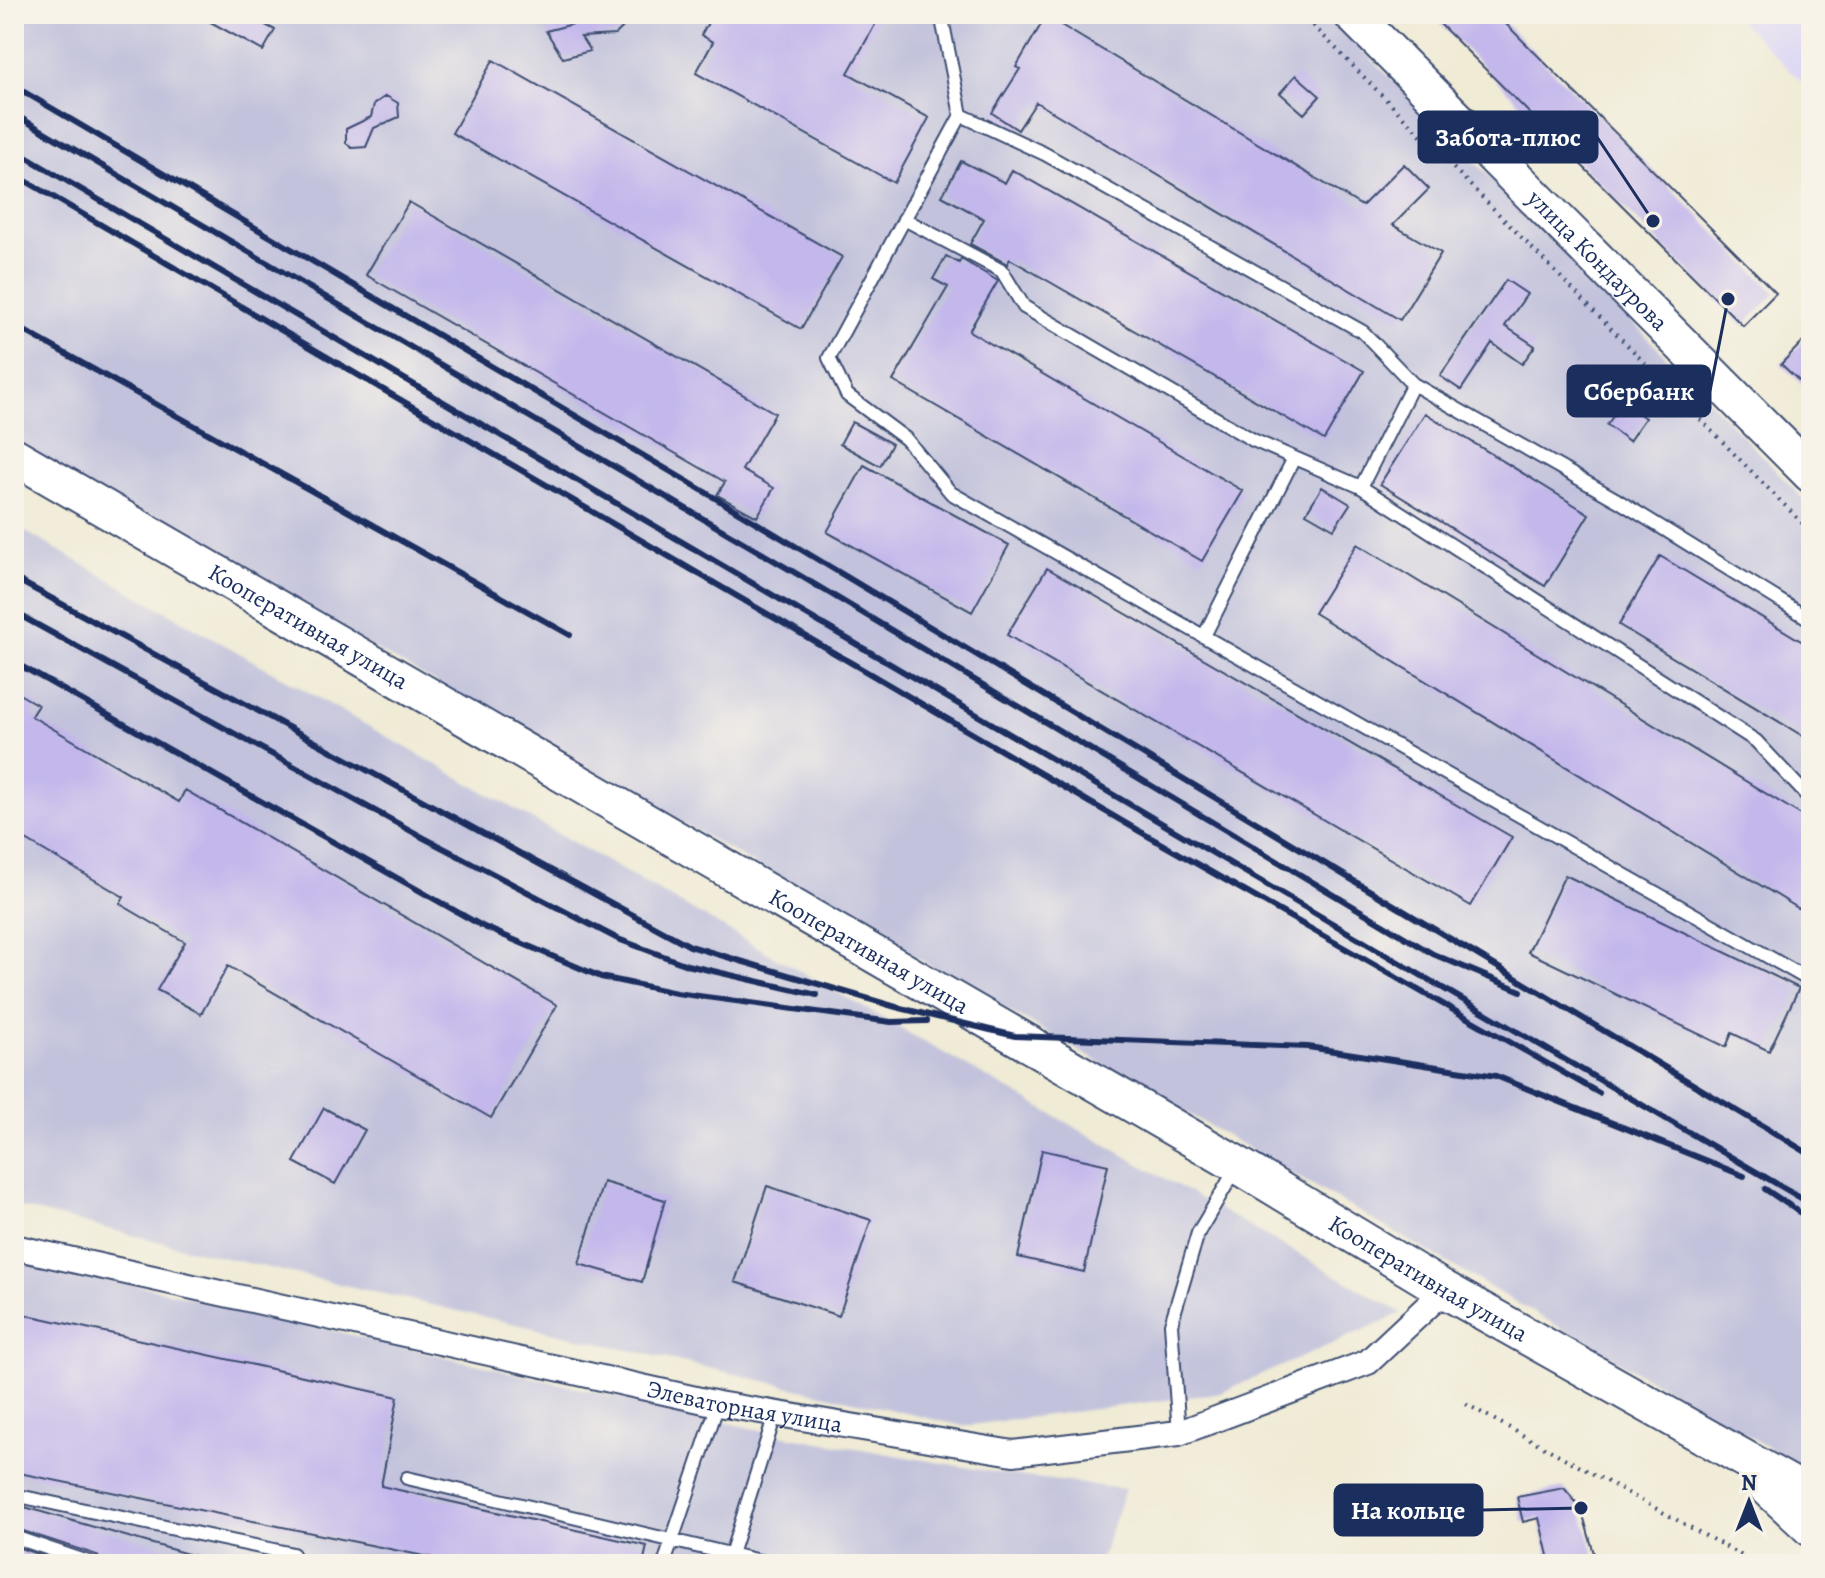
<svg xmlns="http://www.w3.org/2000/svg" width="1825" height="1578" font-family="Alegreya,serif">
	<rect width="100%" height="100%" fill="#f7f3e8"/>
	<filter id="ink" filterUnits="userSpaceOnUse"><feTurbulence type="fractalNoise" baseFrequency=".0125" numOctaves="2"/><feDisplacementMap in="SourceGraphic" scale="16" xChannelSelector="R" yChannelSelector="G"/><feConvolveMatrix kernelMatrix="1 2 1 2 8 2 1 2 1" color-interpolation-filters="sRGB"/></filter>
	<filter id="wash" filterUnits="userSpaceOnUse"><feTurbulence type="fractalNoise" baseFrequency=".006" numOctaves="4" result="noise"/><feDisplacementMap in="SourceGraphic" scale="32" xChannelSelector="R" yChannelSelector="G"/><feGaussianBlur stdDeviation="1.8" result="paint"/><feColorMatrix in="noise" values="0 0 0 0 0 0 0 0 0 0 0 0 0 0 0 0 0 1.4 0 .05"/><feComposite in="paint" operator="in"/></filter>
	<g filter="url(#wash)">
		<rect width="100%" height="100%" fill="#f0ebd5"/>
		<!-- built -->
		<path fill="#dcd6f6" d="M1733 14H1811V91Z"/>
		<!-- industrial -->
		<path fill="#c2c2dc" d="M14 14H1326L1546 232 1811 507V1472L568 757 14 447Z
			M14 525 1402 1313 1220 1393 963 1426 230 1259 14 1206Z
			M14 1256 780 1435 1010 1475 1125 1489 1099 1564H14Z"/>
		<g id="blocks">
			<!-- building -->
			<path fill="#c3b7eb" d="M196 14H245L275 30 263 51Z
				M572 14H624V26L615 35 581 37 590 51 563 58 546 31 585 21Z
				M713 14H881L848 73 929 118 894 183 696 73 713 42 701 35Z
				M1430 14H1496L1776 293 1743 326Z
				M1046 16 1362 206 1404 164 1429 189 1393 225 1441 253 1400 320 1036 102 1018 130 992 113 1020 69 1016 67Z
				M493 60 842 257 801 329 452 133Z
				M1296 75 1320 96 1304 114 1280 93Z
				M386 96 398 103 399 117 374 128 366 147 352 148 346 143V129L371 117 374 104Z
				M961 161 1005 183 1012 170 1364 371 1324 440 1010 259 1007 264 970 244 984 219 942 196Z
				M409 202 775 413 742 470 774 488 757 517 717 495 725 482 366 275Z
				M946 256 959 263 961 259 998 281 969 331 1243 491 1202 561 893 381 948 287 933 279Z
				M1506 280 1527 294 1505 326 1535 346 1522 364 1492 343 1461 390 1440 376Z
				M1811 333V392L1781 364Z
				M1623 402 1645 418 1629 441 1607 425Z
				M1425 413 1589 514 1545 586 1380 484Z
				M852 422 892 444 880 466 840 444Z
				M864 465 1009 545 972 612 827 532Z
				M1322 487 1350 504 1334 529 1306 513Z
				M1357 544 1811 821V916L1314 613Z
				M1660 556 1811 647V741L1619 625Z
				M1047 568 1512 837 1471 906 1007 635Z
				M14 691 38 705 31 716 179 802 185 790 557 1005 491 1118 228 966 201 1014 157 990 185 942 120 904 124 897 14 833Z
				M1565 875 1799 988 1769 1051 1732 1033 1726 1047 1528 952Z
				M324 1108 365 1130 335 1184 294 1162Z
				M1042 1150 1108 1165 1084 1272 1018 1257Z
				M603 1182 665 1200 642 1282 579 1264Z
				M767 1186 871 1220 839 1316 735 1282Z
				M14 1312 398 1397 381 1486 647 1546 643 1564H463L14 1472Z
				M1564 1488 1581 1508 1597 1564H1550L1539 1518 1523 1522 1517 1497Z
				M14 1504 205 1559 204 1564H103L97 1555 14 1528Z
				M14 1546 66 1564H14Z"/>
		</g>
	</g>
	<g filter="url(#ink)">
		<use href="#blocks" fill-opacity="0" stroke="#3b4b70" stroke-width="2"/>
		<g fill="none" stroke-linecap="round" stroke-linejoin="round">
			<!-- lane casing -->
			<g stroke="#3b4b70" stroke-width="16">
				<path id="lane" d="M941 14 961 115 829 358 847 395 906 439 951 493 1804 977 1811 976
					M961 115 1045 154 1363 332 1413 384 1617 500 1811 620
					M904 219 1002 271 1024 307 1253 440 1361 487
					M1413 384 1361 487 1756 741 1811 800
					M1204 636 1294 458
					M1179 1433 1171 1324 1198 1233 1237 1167
					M407 1478 772 1564
					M14 1495 293 1554 289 1564
					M14 1537 94 1564
					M366 1563 367 1564
					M664 1564 718 1404
					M728 1564 775 1415"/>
			</g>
			<!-- street casing -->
			<g stroke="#3b4b70" stroke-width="28">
				<g id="street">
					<path id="s1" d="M14 1247 718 1404 1013 1453 1179 1433 1368 1362 1445 1290"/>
				</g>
			</g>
			<!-- secondary casing -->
			<g stroke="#3b4b70" stroke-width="40">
				<g id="secondary">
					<path id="s2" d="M1352 14 1811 474"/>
					<path id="s3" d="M14 456 1238 1165 1445 1290 1811 1496"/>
					<path d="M1765 1485 1811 1528"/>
				</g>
			</g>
			<!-- path -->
			<path stroke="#3b4b70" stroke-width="4" stroke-dasharray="2 6" stroke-linecap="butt" d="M1302 14 1811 532
				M1466 1404 1757 1564"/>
			<!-- lane -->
			<use href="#lane" stroke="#fff" stroke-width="12"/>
			<!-- street -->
			<use href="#street" stroke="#fff" stroke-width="24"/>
			<!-- secondary -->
			<use href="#secondary" stroke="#fff" stroke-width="36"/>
			<!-- rail -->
			<path stroke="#1b2f5e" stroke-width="6" d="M14 86 690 483 1811 1155
				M14 114 804 578 1433 954 1521 991
				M14 150 1811 1204
				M14 174 1139 831 1599 1093
				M14 325 570 635
				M14 578 690 946 896 1007 1015 1036 1308 1047 1496 1076 1744 1176
				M14 612 424 838 618 939 687 965 817 995
				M14 662 484 927 601 977 676 993 891 1022 927 1021
				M1765 1189 1811 1220"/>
		</g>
	</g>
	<g text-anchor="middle" stroke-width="7" stroke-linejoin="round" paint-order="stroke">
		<!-- street labels -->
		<g font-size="24" fill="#1b2f5e" stroke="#f7f3e8">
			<text dy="8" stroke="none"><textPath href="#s2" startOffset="348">улица Кондаурова</textPath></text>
			<text dy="8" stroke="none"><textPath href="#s3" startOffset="340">Кооперативная улица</textPath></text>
			<text dy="8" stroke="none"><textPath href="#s3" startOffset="988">Кооперативная улица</textPath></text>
			<text dy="8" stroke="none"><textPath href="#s3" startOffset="1636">Кооперативная улица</textPath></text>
			<text dy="8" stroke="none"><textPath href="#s1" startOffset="748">Элеваторная улица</textPath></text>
		</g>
	</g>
	<!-- callouts -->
	<path fill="none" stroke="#1b2f5e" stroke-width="3" d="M1653 221L1597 137M1728 299L1710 391M1581 1508L1482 1510"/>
	<g fill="#1b2f5e" stroke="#f7f3e8" stroke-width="3">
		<circle cx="1653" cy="221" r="8"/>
		<circle cx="1728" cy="299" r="8"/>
		<circle cx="1581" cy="1508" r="8"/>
	</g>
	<g fill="#1b2f5e" stroke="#1b2f5e" stroke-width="3">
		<rect x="1419" y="112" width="178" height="50" rx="8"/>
		<rect x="1568" y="366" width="142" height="50" rx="8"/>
		<rect x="1335" y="1485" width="147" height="50" rx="8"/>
	</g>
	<g font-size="26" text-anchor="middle" font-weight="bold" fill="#fff">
		<text x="1508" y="146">Забота-плюс</text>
		<text x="1639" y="400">Сбербанк</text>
		<text x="1408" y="1519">На кольце</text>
	</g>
	<!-- margin -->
	<rect width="1825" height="1578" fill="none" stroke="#f7f3e8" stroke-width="48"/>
	<!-- north arrow -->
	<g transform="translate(1749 1502)" stroke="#f7f3e8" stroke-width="6" paint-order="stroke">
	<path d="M0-6L14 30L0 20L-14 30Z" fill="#1b2f5e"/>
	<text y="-12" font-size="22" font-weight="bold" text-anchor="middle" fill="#1b2f5e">N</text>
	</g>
</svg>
